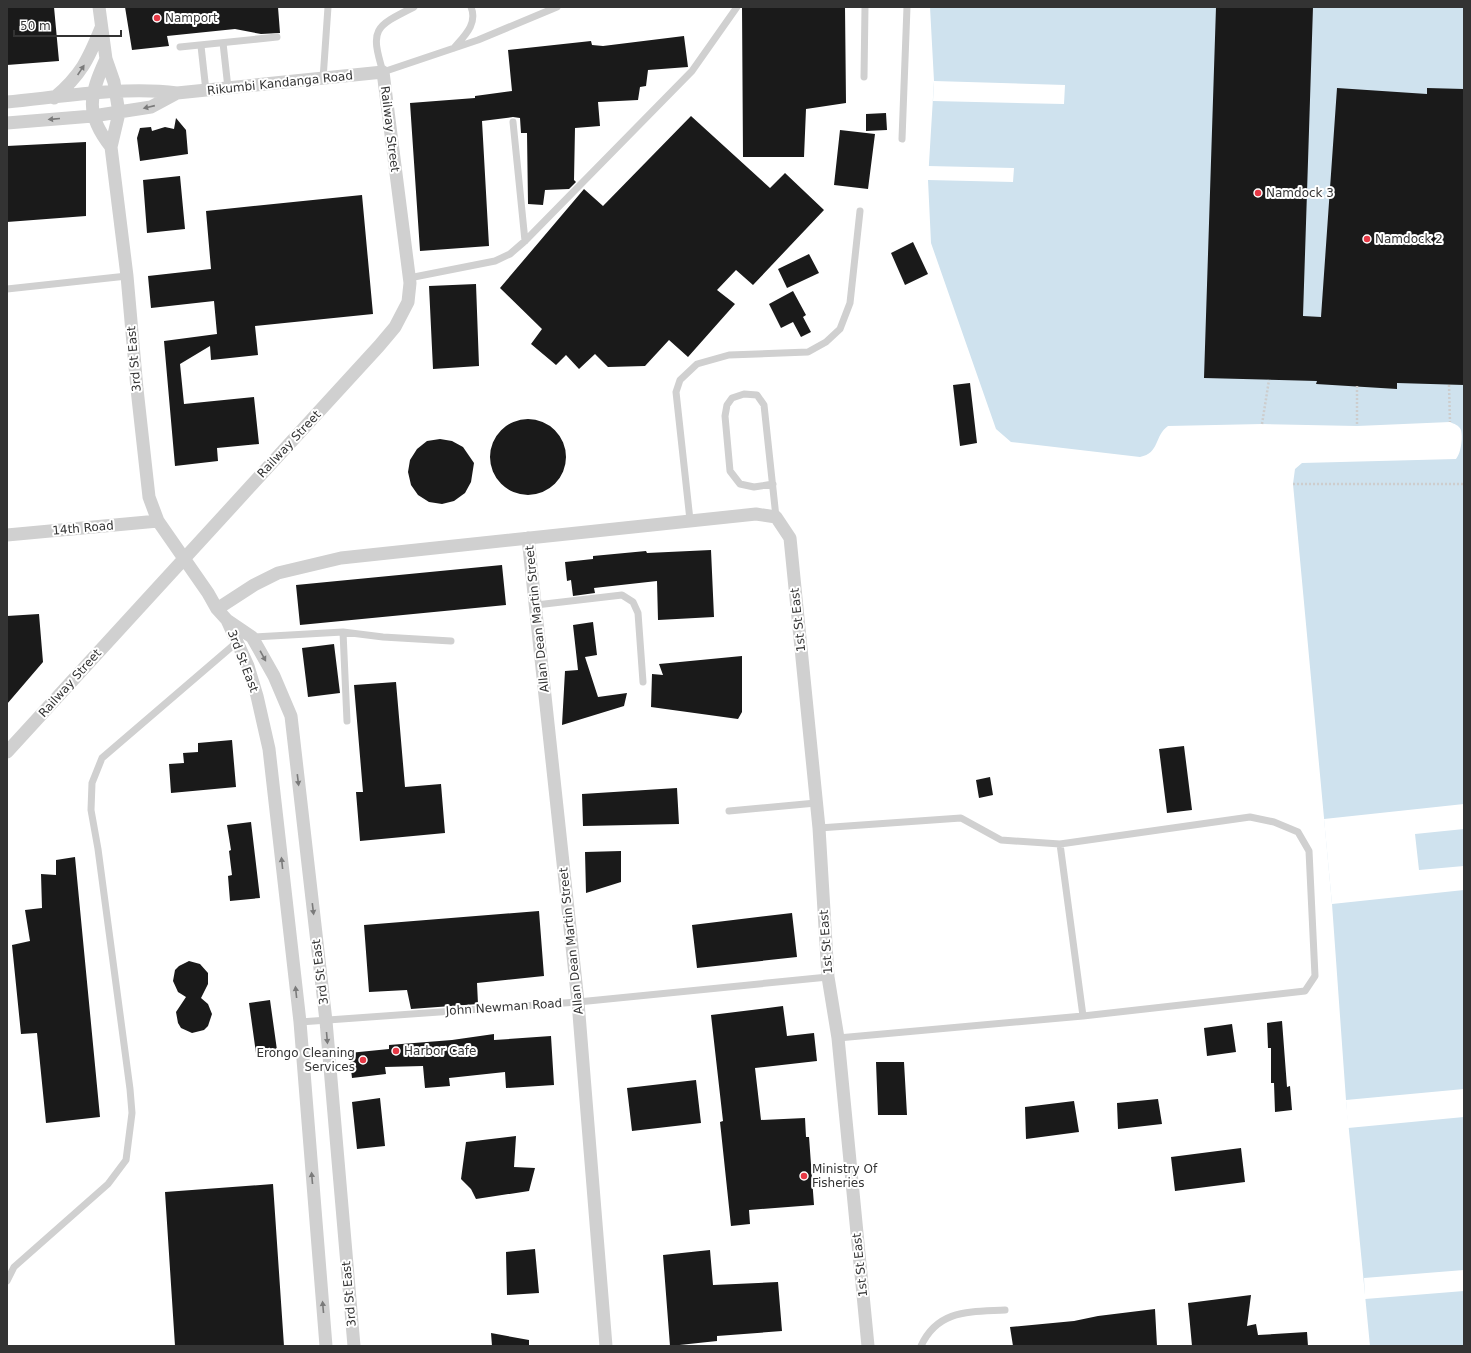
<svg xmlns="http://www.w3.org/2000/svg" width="1471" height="1353" font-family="'DejaVu Sans',sans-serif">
	<rect width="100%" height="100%" fill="#fff"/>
	<!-- water -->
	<path fill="#cfe2ee" d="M930 7H1464V1346H1370L1346 1100 1332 904 1293 484 1295 469 1302 463 1456 459C1461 453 1463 438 1461 430 1459 425 1454 424 1450 422L1357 426 1262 424 1168 426C1154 436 1160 453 1140 457L1011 442 996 429 931 243 928 180 934 81Z"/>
	<!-- pier -->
	<path fill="#fff" d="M934 81 1065 85 1064 104 933 101Z
		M928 166 1014 168 1013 182 928 180Z
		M1464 804V829L1415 834 1419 870 1464 866V890L1332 904 1324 819Z
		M1464 1089V1117L1348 1128 1346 1100Z
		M1464 1270V1291L1365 1299 1364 1278Z"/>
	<!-- building -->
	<path fill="#1a1a1a" d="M7 7H54L59 61 7 65Z
		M125 7H278L280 33 261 34 235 29 167 36 169 46 132 50Z
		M742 7H845L846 103 806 109 804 157H743Z
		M1216 7H1313L1303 316 1321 317 1337 88 1427 94V88L1464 89V385L1397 383V389L1316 384 1317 381 1204 378Z
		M684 36 688 67 648 70 646 86 640 87 638 100 598 102 600 126 575 128 574 180 576 182 569 189 545 190 543 205 528 204 527 133H521L520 118 513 117 482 121 489 246 420 251 410 103 475 98V96L512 91 508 50 591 41 592 45 603 46Z
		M886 113 887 130 866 131V114Z
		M691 116 770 188 785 173 824 210 753 285 736 270 717 290 735 304 688 357 669 340 645 366 608 367 595 354 579 369 566 355 556 365 531 344 542 329 500 288 584 189 603 206Z
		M176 118 186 130 188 154 140 161 137 138 140 128 151 127 152 131 165 127 174 129Z
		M840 130 875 134 868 189 834 185Z
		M86 142V216L7 222V146Z
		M180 176 185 229 147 233 143 180Z
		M362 195 373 314 255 326 258 355 211 360 210 346 180 364 184 404 254 397 259 444 217 448 218 461 175 466 164 341 217 334 214 301 151 308 148 276 211 269 206 211Z
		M913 242 928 274 905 285 891 253Z
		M809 254 819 273 787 288 778 269Z
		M476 284 479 366 433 369 429 286Z
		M793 291 806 315 803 317 811 332 801 337 793 322 781 328 769 304Z
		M970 383 977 443 960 446 953 385Z
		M490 457a38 38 0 1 1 76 0a38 38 0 1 1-76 0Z
		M440 439 452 441 463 447 474 463 471 482 465 493 454 501 442 504 429 502 418 495 411 485 408 472 410 460 417 449 427 441Z
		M711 550 714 617 658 620 657 581 594 588 595 593 573 596 571 580 567 581 565 562 593 559V556L646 551 647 553Z
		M502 565 506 605 300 625 296 585Z
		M39 614 43 662 7 704V616Z
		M593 622 597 655 585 657 598 697 627 693 624 706 562 725 565 671 578 670 573 625Z
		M334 644 340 693 308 697 302 648Z
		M742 656V712L738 719 651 707 652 674 663 675 659 664Z
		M396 682 405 787 441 784 445 833 360 841 356 792H363L354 685Z
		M232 740 236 787 171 793 169 764 184 763 183 753 198 752V743Z
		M1184 746 1192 810 1167 813 1159 749Z
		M990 777 993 795 979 798 976 780Z
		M677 788 679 824 583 826 582 794Z
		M251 822 260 898 230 901 228 876 232 875 229 851 231 850 227 825Z
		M621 851V882L586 893 585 852Z
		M75 857 100 1117 46 1123 37 1033 21 1034 12 945 30 941 25 910 42 908 41 874 56 875V860Z
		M539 911 544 976 477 983 478 1004 411 1009 407 990 369 992 364 925Z
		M792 913 797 957 697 968 692 925Z
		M189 961 200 964 208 973V984L201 998 208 1004 212 1014 208 1026 204 1030 192 1033 181 1028 178 1023 176 1012 186 997 178 992 173 981 175 970 179 966Z
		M270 1000 277 1050 256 1053 249 1003Z
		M783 1006 787 1036 814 1033 817 1061 755 1068 761 1120 805 1118 806 1137H809L814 1205 749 1210 750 1224 731 1226 720 1122 723 1121 711 1015Z
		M1282 1021 1287 1087 1290 1086 1292 1110 1275 1112 1274 1083H1271V1048H1268L1267 1023Z
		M1232 1024 1236 1052 1207 1056 1204 1028Z
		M494 1034V1040L551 1036 554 1085 506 1088 505 1072 449 1078 450 1086 425 1088 423 1066 385 1067 386 1074 352 1078 349 1053 389 1049V1045L452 1040Z
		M876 1062H904L907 1115H878Z
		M696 1080 701 1123 632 1131 627 1088Z
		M380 1098 385 1146 357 1149 352 1102Z
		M1158 1099 1162 1124 1118 1129 1117 1103Z
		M1074 1101 1079 1132 1026 1139 1025 1107Z
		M516 1136 514 1167 535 1168 529 1191 476 1199 471 1189 461 1179 466 1142Z
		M1241 1148 1245 1182 1175 1191 1171 1157Z
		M273 1184 284 1346H175L165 1192Z
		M535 1249 539 1293 507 1295 506 1252Z
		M710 1250 713 1285 778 1282 782 1331 717 1336V1341L670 1346 663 1255Z
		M1251 1295 1247 1326 1256 1324 1258 1335 1307 1332 1308 1346H1192L1188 1303Z
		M1155 1309 1157 1346H1013L1010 1327 1074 1321 1098 1316Z
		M491 1333 529 1340V1346H492Z"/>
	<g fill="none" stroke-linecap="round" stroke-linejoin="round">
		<!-- path -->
		<path stroke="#cdcdcd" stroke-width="2.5" stroke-dasharray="2 2" stroke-linecap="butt" d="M1449 385 1450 422
			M1357 386V426
			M1262 424 1269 380
			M1293 484H1464"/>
		<!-- service -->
		<path stroke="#d0d0d0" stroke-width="7" d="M414 7C374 27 370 29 383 72L478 40 557 7
			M223 43 228 88
			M201 46 206 91
			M180 47 277 37
			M454 48C464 36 478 24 471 7
			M864 77 865 7
			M323 79 328 7
			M513 122 525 241
			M902 139 907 7
			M409 278 495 261 510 254 525 241 692 71 737 7
			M7 289 127 276
			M773 484 754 487 740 484 730 471 725 416 727 405 732 398 744 394 757 395 764 405 776 517
			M690 520 676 392 680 380 697 364 729 355 808 352 826 342 840 329 850 303 860 211
			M536 605 622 595 633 602 638 613 643 682
			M343 632 347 721
			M252 637 343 632 383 637 451 641
			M729 811 816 803
			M819 828 961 818 1001 840 1060 844 1250 817 1274 822 1298 832 1309 851 1315 976 1305 991 1083 1016 838 1038
			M1060 844 1083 1016
			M300 1022 578 1002 828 977
			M7 1281 14 1267 108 1184 126 1160 132 1113 130 1089 98 849 91 810 92 783 102 758 236 643
			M921 1346C938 1309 970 1312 1005 1310"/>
		<!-- minor -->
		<path stroke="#d0d0d0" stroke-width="13" d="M99 7 106 59 114 82 119 113 111 147 127 276 137 389 149 497 158 521 208 593 217 609 227 620 252 637 274 676 291 716 326 1021 354 1346
			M106 59C89 96 85 114 111 147
			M54 98C81 75 88 60 101 28
			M7 102C60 97 125 86 177 93L383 72 410 283 408 302 395 327 379 346 7 752
			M7 123 93 116 151 107 177 93
			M7 535 158 521
			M528 538 578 1002 606 1346
			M217 609 254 585 278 573 341 558 756 514 776 517 790 538 819 828 828 977 838 1038 868 1346
			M227 620 248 666 257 696 269 749 300 1022 326 1346"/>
	</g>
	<!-- one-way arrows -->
	<defs><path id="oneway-solid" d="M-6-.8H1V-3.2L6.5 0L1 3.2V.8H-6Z"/></defs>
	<g fill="#7a7a7a">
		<use href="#oneway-solid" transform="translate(81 70) rotate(-56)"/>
		<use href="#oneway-solid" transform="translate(149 107) rotate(167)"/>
		<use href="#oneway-solid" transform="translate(54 119) rotate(175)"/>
		<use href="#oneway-solid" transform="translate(263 656) rotate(61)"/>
		<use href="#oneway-solid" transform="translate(298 780) rotate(83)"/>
		<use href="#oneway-solid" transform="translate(282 863) rotate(-96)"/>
		<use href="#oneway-solid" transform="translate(313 909) rotate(83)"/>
		<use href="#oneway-solid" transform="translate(296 992) rotate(-96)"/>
		<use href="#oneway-solid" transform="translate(327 1038) rotate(85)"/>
		<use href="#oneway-solid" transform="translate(312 1178) rotate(-95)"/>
		<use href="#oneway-solid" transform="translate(323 1307) rotate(-95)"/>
	</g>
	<!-- markers -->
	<g fill="#e63946" stroke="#fff" stroke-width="1.5">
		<circle cx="157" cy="18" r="4"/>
		<circle cx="1258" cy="193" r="4"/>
		<circle cx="1367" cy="239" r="4"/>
		<circle cx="396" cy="1051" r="4"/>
		<circle cx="363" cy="1060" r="4"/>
		<circle cx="804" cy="1176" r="4"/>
	</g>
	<g text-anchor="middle" stroke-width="4" stroke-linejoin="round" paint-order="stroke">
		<!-- poi labels -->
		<g font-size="12" fill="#333" stroke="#fff" text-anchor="start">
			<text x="165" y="22">Namport</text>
			<text x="1266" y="197">Namdock 3</text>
			<text x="1375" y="243">Namdock 2</text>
			<text x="404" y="1055">Harbor Cafe</text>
			<text x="355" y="1057" text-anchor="end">Erongo Cleaning<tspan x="355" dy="14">Services</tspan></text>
			<text x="812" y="1173">Ministry Of<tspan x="812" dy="14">Fisheries</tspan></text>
		</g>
		<!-- street labels -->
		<g font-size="12" fill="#333" stroke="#fff">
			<text transform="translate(280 83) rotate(-6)" y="4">Rikumbi Kandanga Road</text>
			<text transform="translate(390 129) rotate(83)" y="4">Railway Street</text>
			<text transform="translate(134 359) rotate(-95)" y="4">3rd St East</text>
			<text transform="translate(289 444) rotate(-47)" y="4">Railway Street</text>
			<text transform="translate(83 528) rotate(-5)" y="4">14th Road</text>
			<text transform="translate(537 619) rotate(-96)" y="4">Allan Dean Martin Street</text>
			<text transform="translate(798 620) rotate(-96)" y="4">1st St East</text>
			<text transform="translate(243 661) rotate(69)" y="4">3rd St East</text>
			<text transform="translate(70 683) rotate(-48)" y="4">Railway Street</text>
			<text transform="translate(571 941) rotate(-96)" y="4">Allan Dean Martin Street</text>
			<text transform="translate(826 942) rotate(-94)" y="4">1st St East</text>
			<text transform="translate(320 972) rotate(-97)" y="4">3rd St East</text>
			<text transform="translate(504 1007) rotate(-4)" y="4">John Newman Road</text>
			<text transform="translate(860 1265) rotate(-96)" y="4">1st St East</text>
			<text transform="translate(349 1294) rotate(-95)" y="4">3rd St East</text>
		</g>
	</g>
	<!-- border -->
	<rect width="1471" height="1353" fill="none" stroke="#333333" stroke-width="16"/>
	<!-- scale -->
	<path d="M14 30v6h107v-6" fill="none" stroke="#333333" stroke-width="2"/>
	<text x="20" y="30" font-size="12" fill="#333333" stroke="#ffffff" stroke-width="3" paint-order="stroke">50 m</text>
</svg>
